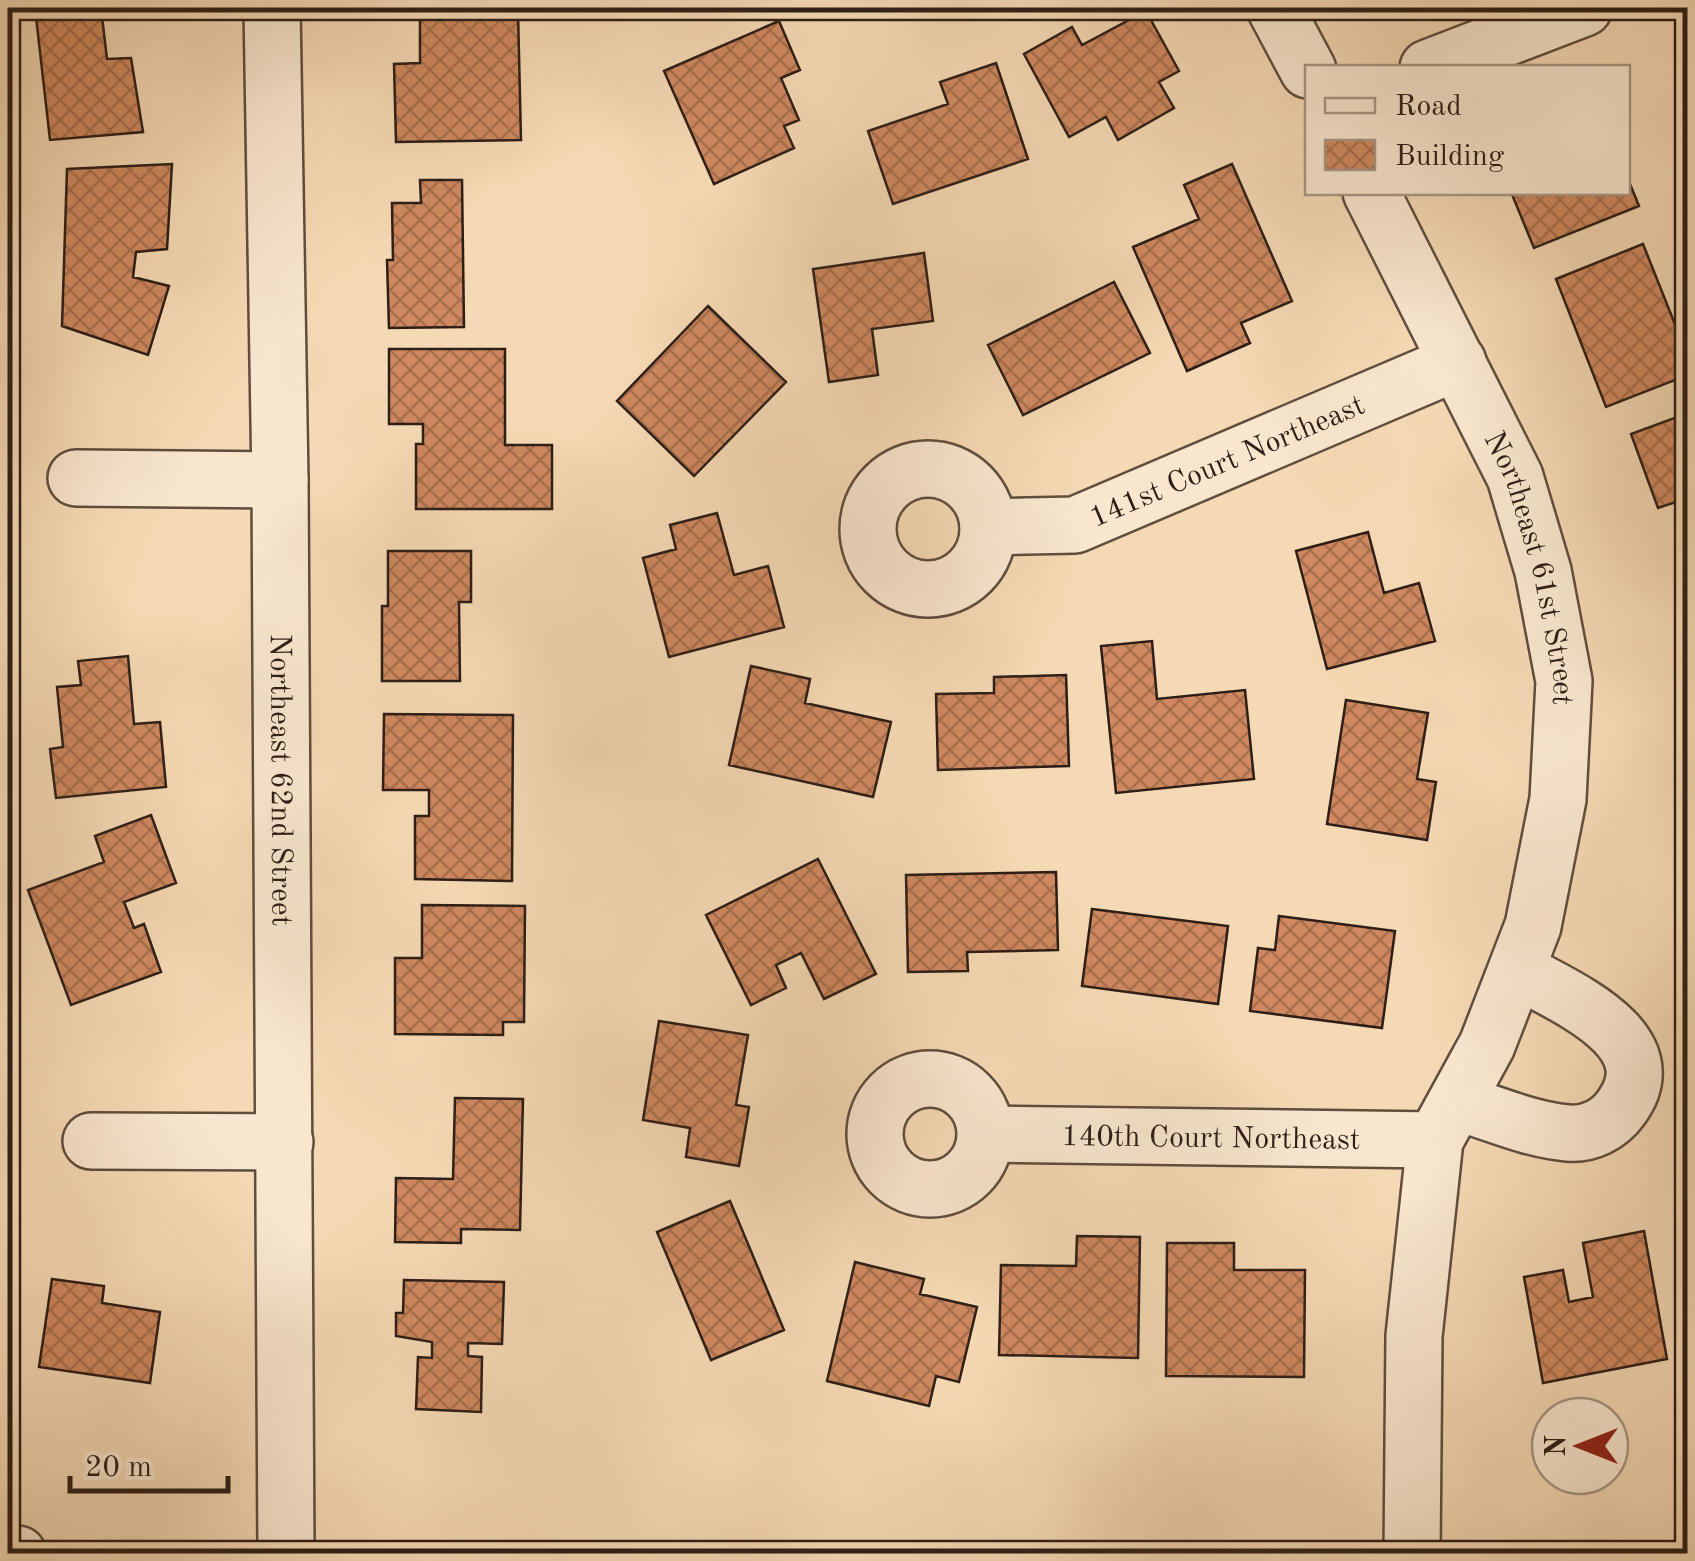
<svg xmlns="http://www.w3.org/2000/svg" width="1695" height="1561" font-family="'Old Standard TT',serif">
	<defs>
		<pattern id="building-cross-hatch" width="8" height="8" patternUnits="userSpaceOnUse" patternTransform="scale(2.5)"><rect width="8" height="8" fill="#cf885f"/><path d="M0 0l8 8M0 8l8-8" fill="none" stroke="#a86f4d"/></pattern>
	</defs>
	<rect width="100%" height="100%" fill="#f5d9b4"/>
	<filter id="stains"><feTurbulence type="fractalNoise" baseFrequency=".002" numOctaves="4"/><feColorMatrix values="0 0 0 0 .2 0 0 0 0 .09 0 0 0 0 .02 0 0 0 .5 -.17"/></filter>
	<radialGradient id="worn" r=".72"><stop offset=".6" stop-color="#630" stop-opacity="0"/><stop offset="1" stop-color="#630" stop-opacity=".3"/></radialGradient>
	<!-- building -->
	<path fill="url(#building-cross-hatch)" stroke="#2d1e17" stroke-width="2.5" d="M35 8H101L107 59 131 58 143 132 50 140Z
		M518 11 521 140 396 142 394 64 420 63V13Z
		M1146 11 1179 71 1159 82 1174 108 1118 140 1106 117 1069 137 1024 54 1072 27 1082 45Z
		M779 21 800 70 781 78 799 120 784 126 794 148 714 184 664 71Z
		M996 63 1028 159 893 204 868 131 948 104 940 82Z
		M172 164 167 249 136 252 133 277 169 286 148 355 62 326 67 169Z
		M1232 164 1292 301 1241 323 1250 343 1187 371 1133 247 1199 219 1184 185Z
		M1628 179 1639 206 1534 248 1511 192H1628Z
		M420 180H462L464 327 389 328 387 260H393L392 203H421Z
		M1643 244 1688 357V375L1606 407 1556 279Z
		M924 253 933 321 872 329 878 375 829 382 813 269Z
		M1114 282 1150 353 1023 415 988 345Z
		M708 306 786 382 694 476 617 401Z
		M389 349H505V445H552V509H416V444H423V424H389Z
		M1688 413V498L1658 508 1631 434Z
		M717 513 734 575 768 566 784 627 669 657 643 558 676 549 670 525Z
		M1368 532 1384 593 1419 583 1435 641 1327 669 1296 551Z
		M388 551H471V602H459L460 681H382V606H388Z
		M1152 641 1157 699 1245 690 1254 779 1116 793 1101 646Z
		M128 656 134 724 160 722 166 787 56 798 50 749 63 747 57 687 81 685 78 661Z
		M751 666 810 679 805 703 891 722 873 797 729 765Z
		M1066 675 1069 766 938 770 936 694 994 693V677Z
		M1346 700 1428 713 1417 779 1436 782 1427 840 1327 824Z
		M384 714 513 715 512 881 415 879V816H429V790H383Z
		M1684 730H1688V791H1685Z
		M151 815 176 883 124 902 134 928 144 924 161 972 71 1005 28 890 104 862 95 836Z
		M818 859 876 974 824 999 801 953 776 965 786 988 751 1005 706 915Z
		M1056 872 1058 950 967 952 968 971 908 972 906 875Z
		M422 905 525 906 524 1022H503V1035L395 1034V958H422Z
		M1092 909 1228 926 1218 1004 1082 986Z
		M1680 909H1688V971H1680Z
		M1279 916 1395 931 1382 1028 1250 1011 1258 948 1275 950Z
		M659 1021 748 1035 736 1105 749 1107 739 1166 686 1157 690 1128 643 1120Z
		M455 1098 523 1099 520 1230 461 1229V1243L395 1242 396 1178 453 1179Z
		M730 1201 784 1330 711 1360 657 1232Z
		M1644 1231 1667 1359 1543 1383 1524 1277 1563 1270 1569 1302 1593 1297 1583 1243Z
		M1077 1236 1140 1237 1138 1358 999 1355 1001 1265 1076 1266Z
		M1167 1243H1234V1270H1305L1304 1377 1166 1376Z
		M855 1262 924 1279 920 1294 977 1307 959 1382 936 1376 929 1406 827 1381Z
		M52 1279 104 1286 102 1303 160 1312 150 1383 39 1367Z
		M404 1280 504 1282 502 1344 468 1343V1356L482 1357 481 1412 416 1409 418 1357 432 1358V1342L396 1336V1313H403Z"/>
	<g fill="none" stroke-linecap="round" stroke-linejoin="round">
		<!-- minor casing -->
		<g stroke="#5f4d3e" stroke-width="60">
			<g id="minor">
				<path id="s1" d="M272 8 280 480 286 1554"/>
				<path d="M1275 8 1308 70"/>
				<path d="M1428 68 1584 8"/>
				<path id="s2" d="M1371 192 1515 477 1543 571 1564 681 1558 799 1533 926 1487 1045 1435 1140 1414 1336 1412 1554"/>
				<circle cx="928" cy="529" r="60"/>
				<path d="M76 478 280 480"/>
				<path id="s3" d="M988 527 1075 525 1458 362"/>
				<circle cx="930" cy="1134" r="55"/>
				<path d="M1456 1102C1491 1112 1530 1130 1568 1133 1588 1135 1609 1125 1621 1108 1672 1039 1562 996 1517 970"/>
				<path id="s4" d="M986 1134 1435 1140"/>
				<path d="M91 1141 285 1142"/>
			</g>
		</g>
		<!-- tertiary casing -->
		<g stroke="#5f4d3e" stroke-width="60">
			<path id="tertiary" d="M8 1553 18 1554"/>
		</g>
		<!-- minor -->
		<use href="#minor" stroke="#f8e6ce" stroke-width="55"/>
		<!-- tertiary -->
		<use href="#tertiary" stroke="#f8e6ce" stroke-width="55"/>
	</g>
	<g text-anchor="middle" stroke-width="8" stroke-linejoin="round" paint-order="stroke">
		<!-- street labels -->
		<g font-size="30" fill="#2d1e17" stroke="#f8e6ce">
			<text dy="10" stroke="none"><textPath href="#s3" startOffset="252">141st Court Northeast</textPath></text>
			<text dy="10" stroke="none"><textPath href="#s2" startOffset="412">Northeast 61st Street</textPath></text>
			<text dy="10" stroke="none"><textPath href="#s1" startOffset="772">Northeast 62nd Street</textPath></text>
			<text dy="10" stroke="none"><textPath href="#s4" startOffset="225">140th Court Northeast</textPath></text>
		</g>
	</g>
	<!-- margin -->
	<rect width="1695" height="1561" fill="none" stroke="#f5d9b4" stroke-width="40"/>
	<rect x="10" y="10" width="1675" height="1541" fill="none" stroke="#2d1e17" stroke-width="5"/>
	<rect x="20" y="20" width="1655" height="1521" fill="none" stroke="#2d1e17" stroke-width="2.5"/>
	<!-- legend -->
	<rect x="1305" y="65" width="325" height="130" fill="#f8e6ce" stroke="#a79685" stroke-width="2.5"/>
	<rect x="1325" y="98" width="50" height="15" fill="#f8e6ce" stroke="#a79685" stroke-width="2.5"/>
	<text x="1395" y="115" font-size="30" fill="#2d1e17">Road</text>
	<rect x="1325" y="140" width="50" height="30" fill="url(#building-cross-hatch)" stroke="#a79685" stroke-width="2.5"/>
	<text x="1395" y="165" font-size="30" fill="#2d1e17">Building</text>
	<!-- north arrow -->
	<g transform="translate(1580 1446) rotate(270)"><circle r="48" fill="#f8e6ce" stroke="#a79685" stroke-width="2.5"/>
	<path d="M0-8L18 38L0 25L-18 38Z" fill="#8f2418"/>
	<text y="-15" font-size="28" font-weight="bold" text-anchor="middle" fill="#2d1e17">N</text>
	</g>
	<!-- scale -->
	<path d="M70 1476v15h158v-15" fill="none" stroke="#2d1e17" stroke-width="5"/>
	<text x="85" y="1476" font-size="30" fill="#2d1e17" stroke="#f8e6ce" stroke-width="8" paint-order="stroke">20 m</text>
	<rect width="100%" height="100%" filter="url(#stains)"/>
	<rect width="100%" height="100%" fill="url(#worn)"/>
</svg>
